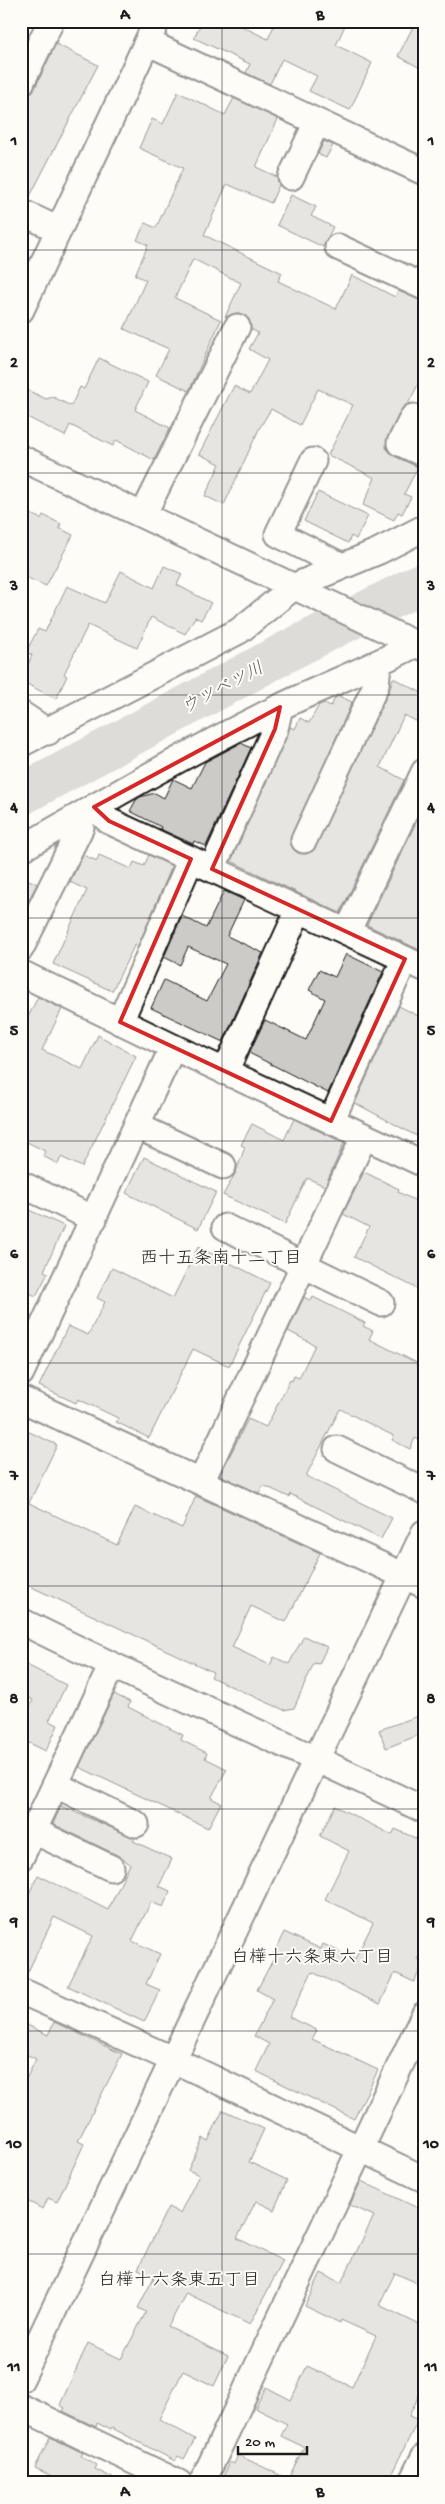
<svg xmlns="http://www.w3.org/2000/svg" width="445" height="2504" font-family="'Gochi Hand','Klee One',sans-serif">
	<rect width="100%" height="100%" fill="#fdfcf7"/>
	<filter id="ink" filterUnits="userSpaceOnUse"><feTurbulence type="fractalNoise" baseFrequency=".02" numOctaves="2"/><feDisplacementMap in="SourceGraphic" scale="10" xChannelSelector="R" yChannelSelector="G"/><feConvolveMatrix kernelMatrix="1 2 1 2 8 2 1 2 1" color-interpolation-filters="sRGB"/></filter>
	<g filter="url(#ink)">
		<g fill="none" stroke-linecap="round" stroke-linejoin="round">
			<!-- river -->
			<path stroke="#b7b6b2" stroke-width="41" d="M21 795 290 650 424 582"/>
		</g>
		<!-- building -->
		<path fill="#cccbc8" stroke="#1c1c1c" d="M202 21H231L268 39 276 21H347L336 45 372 63 350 110 309 91 317 76 282 59 270 84 246 73 250 64 194 38Z
			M416 21H424V70L398 56Z
			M56 44 98 65 28 200 21 198V97L29 95 34 90Z
			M178 92 225 115 234 98 278 119 256 167 277 177 279 185 271 203 227 184 204 235 282 273 278 281 336 309 352 275 395 297 398 291 424 301V373L408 404 400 411 386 444V448L394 456 418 467 404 494 411 497 402 514 398 512 394 520 363 505 375 478 328 455 353 405 318 389 300 425 271 409 259 429 224 505 205 496 220 464 199 454 234 386 250 394 268 360 249 349 258 333 251 329 249 319 237 313 225 317 241 283 193 259 175 298 221 320 189 391 156 375 169 349 124 329 146 280 135 275 148 245 137 240 145 223 156 228 183 168 139 148 152 119 163 124Z
			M324 141 333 145 326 158 318 154Z
			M291 195 316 207 311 216 333 227 323 247 277 225Z
			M99 358 148 382 135 410 170 428 154 460 116 440 113 446 70 425 65 436 21 414V387L46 399 53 397 71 406 80 387 84 389Z
			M318 492 368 516 356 539 351 536 348 543 304 521Z
			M21 509 41 519 43 515 61 524 59 528 73 535 46 586 21 575Z
			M164 566 182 574 177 585 211 603 201 620 195 617 185 634 151 617 137 648 88 625 64 674 67 676 56 699 21 681 32 655 26 652 38 629 45 632 67 586 105 603 121 571 154 588Z
			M393 678 424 694V725L404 715 380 767 404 780 340 913 231 861 290 727 295 729 300 718 309 723 319 705 324 703 331 706 335 698 339 696 352 702 290 841 293 849 298 853 306 854 313 851 389 691Z
			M241 743 251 748 206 846 194 841 193 844 160 829 161 827 130 811 136 800 140 797 155 793 164 798 173 779 192 788 205 762Z
			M422 810H424V952L367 925Z
			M83 855 97 861 99 855 131 869 134 862 144 866 149 855 172 866 138 946 135 944 112 991 53 964 87 890 70 882Z
			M21 876 37 884 21 915Z
			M224 891 244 900 227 936 263 953 223 1042 151 1008 164 980 207 1001 226 964 188 947 180 965 164 957 182 916 206 928Z
			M346 954 383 972 328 1093 249 1053 265 1020 306 1040 325 999 309 990 319 970 335 977Z
			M38 997 62 1009 42 1050 82 1069 98 1035 136 1056 82 1167 61 1157 58 1164 43 1156 45 1151 21 1139V1031Z
			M399 1006 424 1019V1140L355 1103Z
			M294 1119 344 1143 325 1186 307 1178 285 1224 223 1195 236 1172 245 1147 241 1145 252 1124 284 1140Z
			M144 1157 216 1192 198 1229 126 1193Z
			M364 1172 399 1189 398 1192 424 1205V1292L354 1257 369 1227 343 1214Z
			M29 1210 64 1226 44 1271 48 1273 36 1296 21 1289V1226Z
			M198 1247 270 1283 229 1366 193 1349 149 1438 116 1422 118 1418 78 1399 76 1403 39 1386 68 1326 88 1335 105 1302 97 1298 112 1268 173 1298Z
			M304 1297 311 1301 313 1297 365 1323 363 1326 373 1331 369 1339 417 1363 416 1366 424 1369V1443L415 1438 410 1449 392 1440 394 1436 340 1409 306 1476 392 1518 381 1539 290 1494 289 1497 263 1485 259 1493 220 1475 248 1419 266 1427 290 1380 292 1381 294 1376 299 1378 315 1345 288 1331Z
			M21 1428 57 1445 29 1503 117 1545 135 1507 182 1528 196 1496 320 1553 286 1622 251 1606 232 1647 270 1665 274 1657 289 1664 304 1636 327 1647 319 1664 314 1663 294 1708 284 1710 228 1685 211 1677 213 1672 21 1582Z
			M21 1662 66 1685 49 1721 58 1725 46 1751 21 1739V1725L33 1700 21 1694Z
			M114 1694 130 1702 128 1707 183 1735 181 1740 207 1753 205 1758 227 1769 211 1798 221 1803 208 1828 79 1767Z
			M424 1714V1733L386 1748 379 1730Z
			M61 1806 135 1838 133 1841 172 1859 159 1886 170 1891 163 1907 151 1902 132 1941 160 1954 146 1984 160 1990 144 2022 68 1986 93 1936 54 1917 25 1978 21 1977V1910L38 1875 108 1910 130 1864 117 1855 53 1824Z
			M335 1806 392 1835 395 1829 424 1842V1947L418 1959 424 1962 414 1982 395 1973 380 2004 312 1972 289 2017 317 2030 312 2039 378 2070 354 2119 256 2071 269 2044 254 2036 273 1999 257 1990 275 1956 273 1955 284 1932 321 1949 323 1944 355 1959 373 1923 325 1899 349 1851 320 1836Z
			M21 2022 48 2035 54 2022 122 2054 78 2141 84 2144 57 2202 48 2198 43 2209 21 2198V2089L36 2059 21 2052Z
			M223 2110 264 2129 249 2162 287 2180 274 2210 256 2201 237 2238 283 2261 250 2324 186 2293 168 2327 228 2356 214 2386 183 2371 159 2419 195 2439 184 2459 178 2456 175 2461 112 2428 111 2430 97 2423 96 2427 63 2411 65 2408 60 2405 88 2343 121 2359 146 2312 138 2308 154 2277 138 2269 168 2207 180 2213 199 2175 188 2170 203 2138 208 2141Z
			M361 2181 424 2211V2286L395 2273 379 2305 424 2327V2385L409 2416 418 2420 387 2483H220L230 2462 234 2464 238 2455 288 2479 304 2447 281 2436 287 2424 255 2408 266 2387 291 2400 307 2366 352 2387 376 2336 341 2320 340 2323 305 2306 321 2273 341 2283 374 2216 350 2205Z
			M50 2437 83 2453 81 2456 97 2465 95 2469 122 2483H66L35 2468Z"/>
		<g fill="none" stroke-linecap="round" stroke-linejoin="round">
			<!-- minor casing -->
			<g stroke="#1c1c1c" stroke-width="29">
				<path id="minor" d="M147 42 424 172
					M21 83 51 21
					M291 177 317 122
					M21 212 59 230
					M338 247 424 287
					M21 310 157 21
					M413 417 400 443 424 454
					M21 458 424 648
					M313 461 278 534 342 566
					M143 515 237 327
					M21 714 48 732
					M21 744 239 631 295 586 379 551 424 528
					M424 772 415 791 424 796
					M94 807 109 821 424 968
					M304 840 376 685 378 664
					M21 849C106 800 190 751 278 708 323 686 371 668 416 644
					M212 869 275 729 280 707
					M347 932 415 791
					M21 948 81 827V815
					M21 973 173 1047 424 1164
					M120 1022 191 859
					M225 1072 299 909
					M331 1121 405 959
					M137 1126 223 1166
					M21 1184 94 1219
					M225 1227 381 1303
					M21 1373 173 1047
					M21 1399 424 1585
					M337 1449 424 1491
					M201 1482 364 1137
					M21 1621C154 1688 290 1745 424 1810
					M56 1785 136 1824
					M34 1831 111 1868
					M21 1857 111 1667
					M21 1991 174 2060 424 2179
					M21 2379 424 1533
					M21 2407 179 2483
					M202 2483 424 2015
					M411 2483 424 2457"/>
			</g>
			<!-- minor -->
			<use href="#minor" stroke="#fdfcf7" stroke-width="25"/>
		</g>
	</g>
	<!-- marked area -->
	<path d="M0 0H445V2504H0ZM280 707 275 729 212 869 405 959 331 1121 120 1022 191 859 109 821 94 807Z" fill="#fdfcf7" fill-opacity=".55" fill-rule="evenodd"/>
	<path fill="none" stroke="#d62828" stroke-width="4" stroke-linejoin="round" d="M280 707 275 729 212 869 405 959 331 1121 120 1022 191 859 109 821 94 807Z"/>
	<!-- grid -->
	<path fill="none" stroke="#1c1c1c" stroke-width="1" stroke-opacity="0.55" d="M222 21V2483M21 250H424M21 473H424M21 695H424M21 918H424M21 1141H424M21 1363H424M21 1586H424M21 1809H424M21 2031H424M21 2254H424"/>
	<g text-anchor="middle" stroke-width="4" stroke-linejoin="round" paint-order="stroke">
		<!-- water labels -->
		<g font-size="18" font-style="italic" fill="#5a5a58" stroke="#fdfcf7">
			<text transform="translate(222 687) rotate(-28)" y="6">ウツベツ川</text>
		</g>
		<!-- neighbourhood labels -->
		<g font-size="18" fill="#1c1c1c" stroke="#fdfcf7">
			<text x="221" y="1263">西十五条南十二丁目</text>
			<text x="312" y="1962">白樺十六条東六丁目</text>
			<text x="179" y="2285">白樺十六条東五丁目</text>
		</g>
	</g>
	<!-- margin -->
	<rect width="445" height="2504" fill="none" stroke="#fdfcf7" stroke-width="55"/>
	<!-- scale -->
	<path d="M238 2446v8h69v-8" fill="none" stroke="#1c1c1c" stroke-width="2.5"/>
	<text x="245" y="2446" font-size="15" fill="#1c1c1c" stroke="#fdfcf7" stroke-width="4" paint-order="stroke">20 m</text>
	<rect x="28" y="28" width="390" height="2448" fill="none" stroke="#1c1c1c" stroke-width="2"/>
	<g font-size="16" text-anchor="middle" font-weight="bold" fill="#1c1c1c">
		<text x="125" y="19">A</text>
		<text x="320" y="19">B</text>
		<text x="14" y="145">1</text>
		<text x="431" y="145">1</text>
		<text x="14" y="367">2</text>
		<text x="431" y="367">2</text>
		<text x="14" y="590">3</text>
		<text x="431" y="590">3</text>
		<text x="14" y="812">4</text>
		<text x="431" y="812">4</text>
		<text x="14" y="1035">5</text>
		<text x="431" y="1035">5</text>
		<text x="14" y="1258">6</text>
		<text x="431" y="1258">6</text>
		<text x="14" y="1480">7</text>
		<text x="431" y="1480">7</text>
		<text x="14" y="1703">8</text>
		<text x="431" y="1703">8</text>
		<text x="14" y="1926">9</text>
		<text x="431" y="1926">9</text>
		<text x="14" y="2148">10</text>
		<text x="431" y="2148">10</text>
		<text x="14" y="2371">11</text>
		<text x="431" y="2371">11</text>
		<text x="125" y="2496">A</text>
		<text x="320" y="2496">B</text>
	</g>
</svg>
